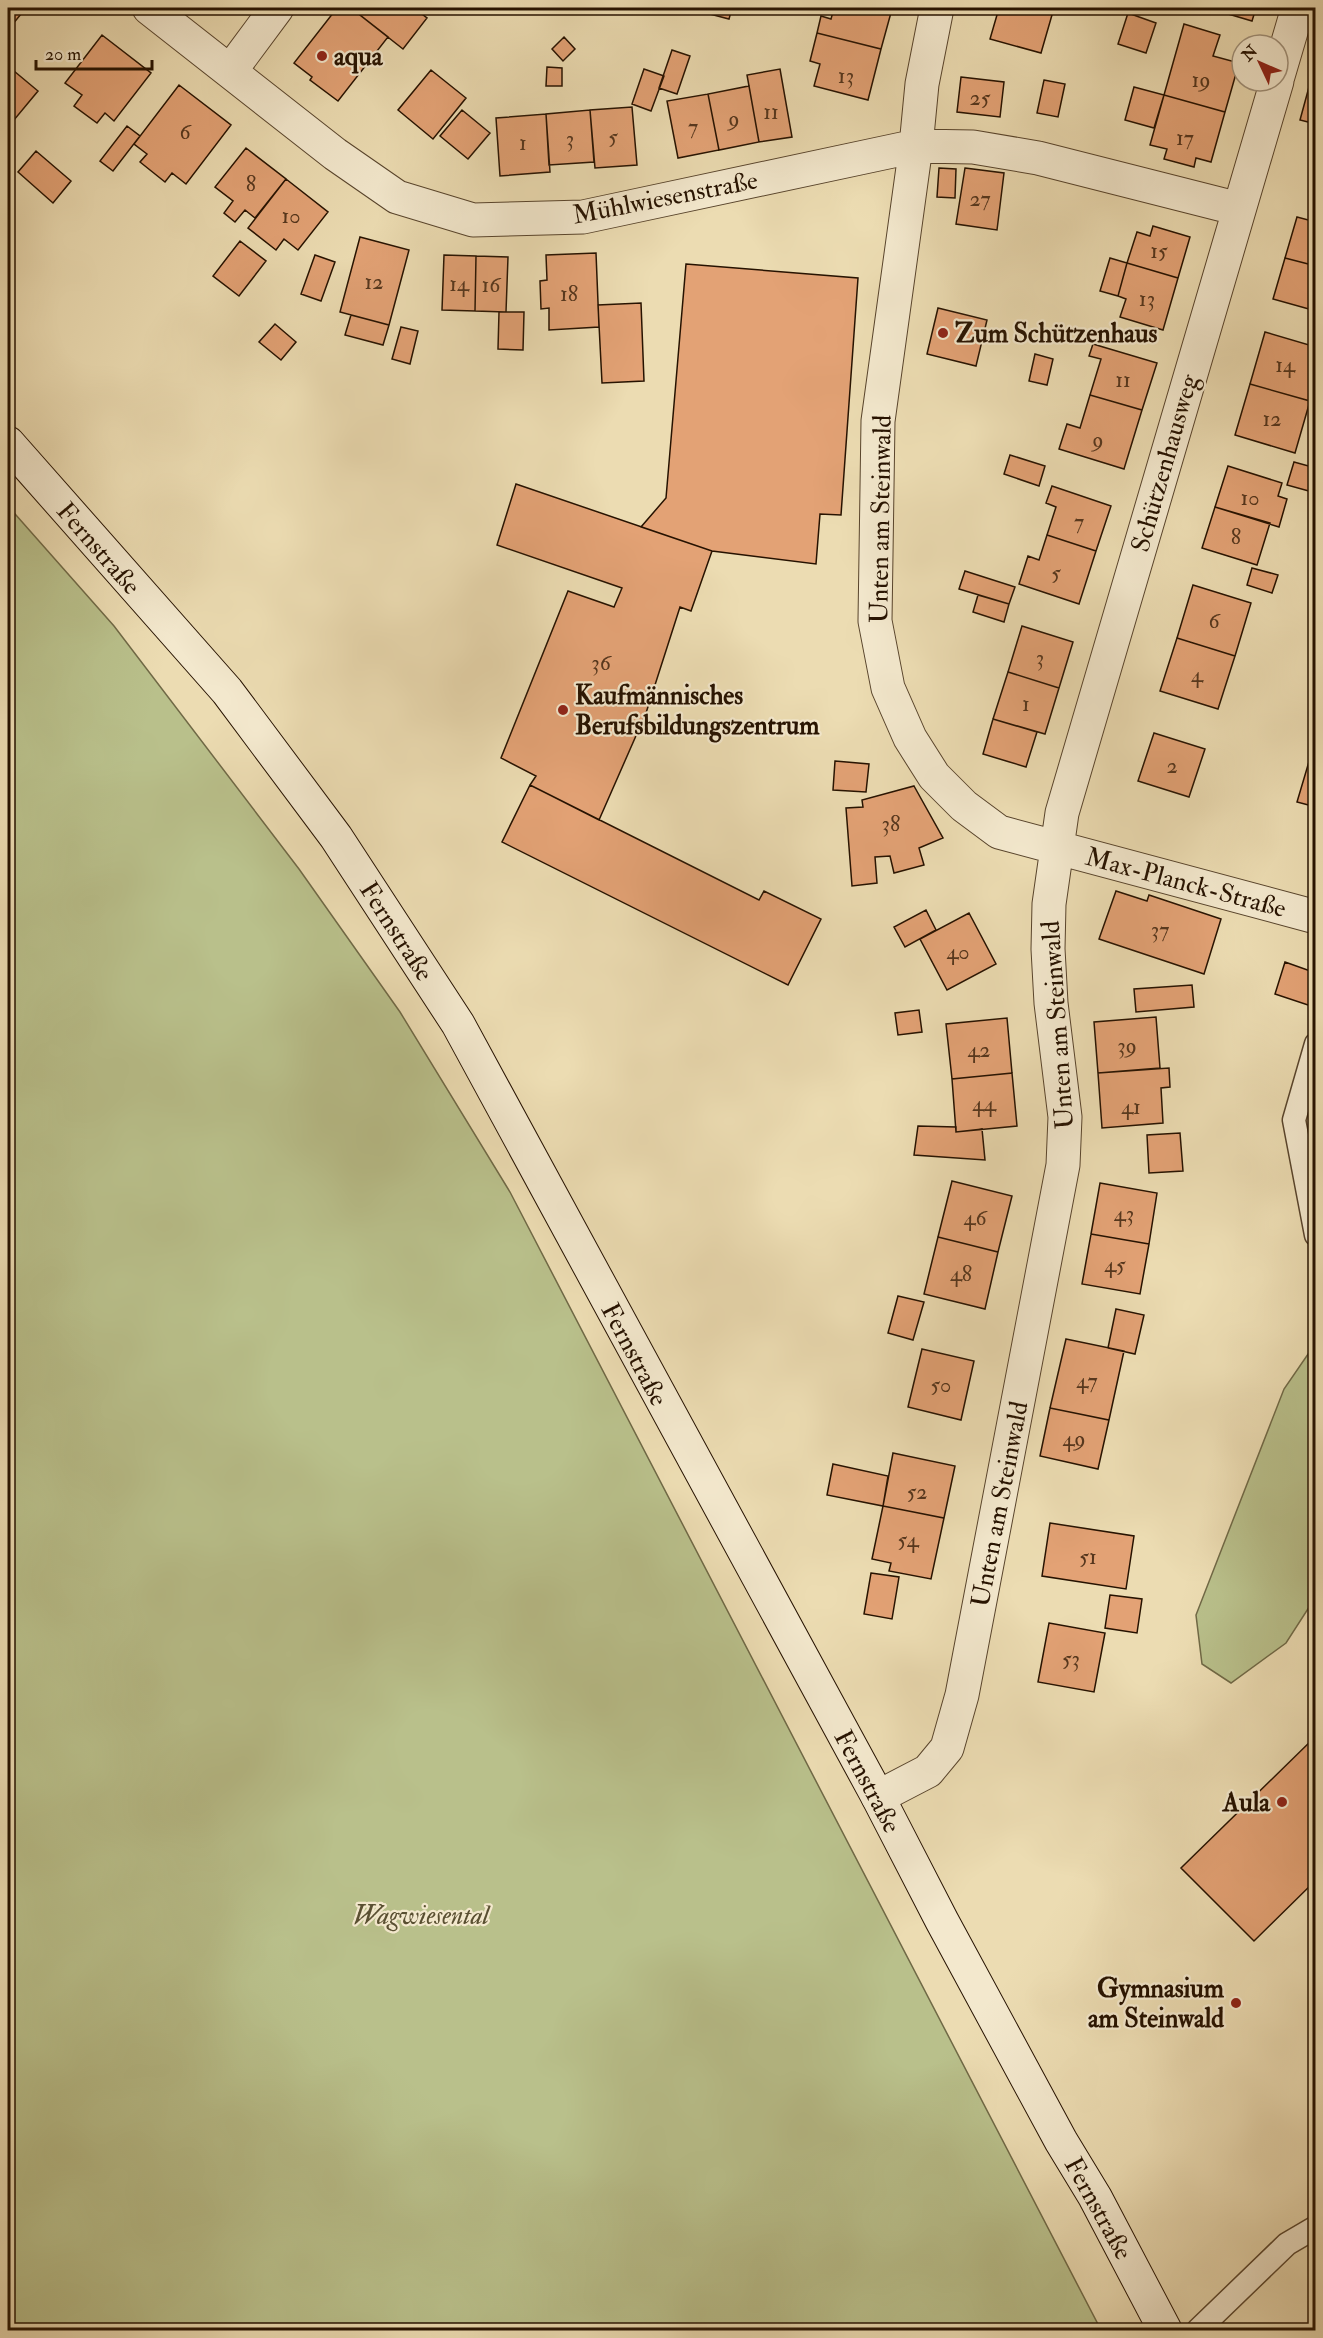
<svg xmlns="http://www.w3.org/2000/svg" width="1323" height="2338" font-family="'IM FELL Double Pica',serif">
	<rect width="100%" height="100%" fill="#ecdcb2"/>
	<filter id="stains"><feTurbulence type="fractalNoise" baseFrequency=".00333" numOctaves="4"/><feColorMatrix values="0 0 0 0 .2 0 0 0 0 .09 0 0 0 0 .02 0 0 0 .5 -.17"/></filter>
	<radialGradient id="worn" r=".72"><stop offset=".6" stop-color="#630" stop-opacity="0"/><stop offset="1" stop-color="#630" stop-opacity=".3"/></radialGradient>
	<!-- green -->
	<path fill="#b9c08b" stroke="#706946" stroke-width="1.5" d="M8 506 114 626 299 869 400 1012 510 1192 1101 2330H8Z
		M1315 1344V1598L1286 1643 1231 1683 1202 1664 1196 1615 1284 1389Z"/>
	<!-- building -->
	<path fill="#e3a275" stroke="#261200" stroke-width="1.5" d="M8 8H26L8 30Z
		M337 8H351L388 37 338 101 310 80 312 77 294 63Z
		M351 8H414L427 18 403 49Z
		M708 8H732L729 19 706 13Z
		M834 8 892 9 881 49 817 33 821 16 831 19Z
		M999 8H1054L1041 53 990 39Z
		M1208 8H1256L1252 21Z
		M1128 13 1156 23 1146 53 1118 44Z
		M1184 24 1220 35 1213 56 1239 63 1225 112 1164 95Z
		M817 33 881 49 868 100 814 86 820 64 810 61Z
		M102 35 151 73 114 121 105 113 97 123 74 106 82 95 65 83Z
		M564 37 575 49 563 61 552 49Z
		M672 50 690 56 677 94 659 88Z
		M8 66 38 91 14 120 8 114Z
		M547 67 562 68V86H546Z
		M644 69 664 76 651 111 632 104Z
		M780 69 792 137 759 142 747 75Z
		M431 70 466 98 433 139 398 110Z
		M1312 76 1316 77V124L1300 120Z
		M961 77 1004 82 1000 117 957 112Z
		M1044 80 1065 84 1058 117 1037 113Z
		M179 85 231 125 186 184 172 173 165 182 140 162 147 154 134 144Z
		M749 86 759 142 719 150 708 94Z
		M1134 87 1164 95 1154 128 1125 120Z
		M708 94 719 150 678 158 667 101Z
		M1164 95 1225 112 1211 162 1196 158 1194 167 1164 159 1167 149 1150 145Z
		M632 107 637 165 595 168 590 110Z
		M462 110 490 133 468 159 440 136Z
		M590 110 594 162 549 165 546 114Z
		M546 114 550 172 500 176 496 118Z
		M127 126 140 136 113 171 100 161Z
		M246 148 286 179 255 218 245 210 235 222 224 213 233 201 215 187Z
		M36 151 71 181 53 203 18 172Z
		M939 168 956 169 955 198 937 197Z
		M965 168 1004 173 997 230 956 224Z
		M286 179 328 212 298 250 284 239 276 250 248 228Z
		M1297 217 1316 222V266L1285 258Z
		M1153 226 1190 237 1178 278 1127 263 1137 232 1150 236Z
		M360 237 409 250 389 325 340 312Z
		M240 241 266 261 239 296 213 276Z
		M596 253 599 327 549 330V308L541 309 540 281 547 280 546 255Z
		M315 255 335 262 321 301 301 294Z
		M444 255 476 256 475 311 442 310Z
		M476 256 508 257 506 312 475 311Z
		M1110 258 1127 263 1118 296 1100 291Z
		M1285 258 1316 266V311L1273 299Z
		M1127 263 1178 278 1163 330 1120 317 1126 299 1118 296Z
		M686 264 858 278 841 515 820 514 816 564 712 551 641 527 666 498Z
		M641 303 644 381 602 383 598 305Z
		M938 308 987 320 976 366 927 354Z
		M499 312H524L523 350 498 349Z
		M351 315 389 325 383 345 345 335Z
		M275 324 296 342 281 360 259 342Z
		M401 327 418 331 410 364 392 359Z
		M1265 332 1316 347V381L1310 401 1250 384Z
		M1093 344 1157 363 1142 410 1090 395 1101 359 1089 356Z
		M1035 354 1053 359 1047 385 1029 381Z
		M1250 384 1310 401 1295 453 1235 435Z
		M1090 395 1142 410 1124 469 1059 449 1067 424 1080 428Z
		M1010 455 1045 466 1039 486 1004 474Z
		M1294 462 1316 468V493L1287 485Z
		M1228 466 1282 483 1278 496 1287 499 1279 527 1215 507Z
		M516 484 712 551 691 611 680 607 646 713 599 820 530 785 536 776 501 758 568 591 614 607 622 588 497 545Z
		M1052 486 1111 506 1096 551 1047 535 1056 507 1046 503Z
		M1215 507 1270 523 1257 565 1202 548Z
		M1047 535 1096 551 1079 604 1019 584 1028 556 1039 560Z
		M1252 568 1278 575 1272 593 1247 585Z
		M965 571 1015 587 1009 604 959 589Z
		M1193 585 1251 603 1235 656 1177 638Z
		M978 595 1009 604 1004 622 973 612Z
		M1022 626 1073 642 1059 688 1008 672Z
		M1177 638 1235 656 1218 709 1160 691Z
		M1008 672 1059 688 1045 734 993 719Z
		M993 719 1037 732 1026 767 983 754Z
		M1154 733 1205 749 1189 797 1138 781Z
		M1316 738V807L1297 802Z
		M835 761 869 764 866 792 833 790Z
		M530 785 759 900 764 891 821 919 788 985 502 842Z
		M914 786 943 838 919 848 924 865 894 873 890 856 875 857 877 883 852 886 846 808 863 807 862 800Z
		M1116 891 1147 901 1149 895 1221 919 1204 974 1099 939Z
		M926 910 936 930 905 947 894 927Z
		M969 913 996 964 947 990 920 939Z
		M1285 962 1316 973 1314 1007 1275 994Z
		M1192 985 1194 1007 1136 1012 1134 989Z
		M919 1010 922 1032 898 1035 895 1013Z
		M1156 1017 1160 1068 1098 1073 1094 1022Z
		M1007 1018 1012 1073 952 1079 946 1024Z
		M1169 1068 1170 1087 1161 1088 1163 1123 1102 1128 1098 1073Z
		M1012 1073 1017 1126 956 1132 952 1079Z
		M918 1126 956 1127V1132L982 1129 985 1160 914 1155Z
		M1180 1133 1183 1171 1149 1173 1147 1135Z
		M952 1181 1012 1196 998 1252 938 1237Z
		M1100 1183 1157 1193 1149 1244 1091 1234Z
		M1091 1234 1149 1244 1140 1294 1082 1284Z
		M938 1237 998 1252 985 1309 924 1294Z
		M898 1296 924 1302 913 1340 888 1333Z
		M1116 1309 1144 1315 1135 1354 1108 1348Z
		M1066 1339 1124 1351 1109 1420 1050 1408Z
		M922 1349 974 1361 961 1420 908 1407Z
		M1050 1408 1109 1420 1098 1469 1040 1456Z
		M893 1453 955 1466 944 1518 883 1506Z
		M833 1464 888 1476 883 1506 827 1495Z
		M883 1506 944 1518 931 1579 889 1571 891 1563 872 1559Z
		M1050 1523 1134 1536 1126 1589 1042 1576Z
		M871 1573 899 1577 892 1619 864 1614Z
		M1110 1595 1142 1599 1137 1633 1105 1628Z
		M1049 1623 1105 1633 1094 1692 1038 1682Z
		M1316 1736V1880L1254 1941 1181 1868Z"/>
	<g fill="none" stroke-linecap="round" stroke-linejoin="round">
		<!-- service casing -->
		<g stroke="#58442c" stroke-width="25">
			<path id="service" d="M1316 1044 1294 1120 1316 1235
				M1198 2330 1287 2244 1316 2227"/>
		</g>
		<!-- minor casing -->
		<g stroke="#58442c" stroke-width="35">
			<path id="minor" d="M149 8 335 154 397 197 473 220 583 217 916 146 973 147 1038 158 1239 209
				M937 8 922 84 916 146 878 421 875 621 888 688 910 738 934 776 964 806 999 832 1316 917
				M231 70 277 8
				M1278 76 1298 8
				M878 1797 928 1771 947 1748 962 1695 1063 1165 1065 1117 1051 1003 1048 949 1049 904 1062 813 1277 81"/>
		</g>
		<!-- secondary casing -->
		<g stroke="#261200" stroke-width="35">
			<path id="secondary" d="M8 443 227 691 336 837 458 1024 878 1797 942 1921 1061 2141 1095 2197 1165 2330"/>
		</g>
		<!-- service -->
		<use href="#service" stroke="#f3e8cd" stroke-width="22"/>
		<!-- minor -->
		<use href="#minor" stroke="#f3e8cd" stroke-width="33"/>
		<!-- secondary -->
		<use href="#secondary" stroke="#f3e8cd" stroke-width="33"/>
	</g>
	<!-- markers -->
	<g fill="#8f2418" stroke="#f3e8cd" stroke-width="2">
		<circle cx="322" cy="56" r="6"/>
		<circle cx="943" cy="333" r="6"/>
		<circle cx="563" cy="710" r="6"/>
		<circle cx="1282" cy="1802" r="6"/>
		<circle cx="1236" cy="2003" r="6"/>
	</g>
	<g text-anchor="middle" stroke-width="4.5" stroke-linejoin="round" paint-order="stroke">
		<!-- number labels -->
		<g font-size="22" fill="#55361d">
			<text x="846" y="83">13</text>
			<text x="1201" y="87">19</text>
			<text x="980" y="105">25</text>
			<text x="771" y="119">11</text>
			<text x="734" y="126">9</text>
			<text x="693" y="134">7</text>
			<text x="185" y="139">6</text>
			<text x="613" y="144">5</text>
			<text x="1185" y="145">17</text>
			<text x="570" y="146">3</text>
			<text x="523" y="150">1</text>
			<text x="251" y="191">8</text>
			<text x="980" y="206">27</text>
			<text x="291" y="223">10</text>
			<text x="1159" y="258">15</text>
			<text x="374" y="289">12</text>
			<text x="459" y="291">14</text>
			<text x="491" y="292">16</text>
			<text x="569" y="301">18</text>
			<text x="1147" y="306">13</text>
			<text x="1285" y="372">14</text>
			<text x="1123" y="387">11</text>
			<text x="1272" y="426">12</text>
			<text x="1098" y="447">9</text>
			<text x="1250" y="505">10</text>
			<text x="1079" y="529">7</text>
			<text x="1236" y="544">8</text>
			<text x="1056" y="580">5</text>
			<text x="1214" y="628">6</text>
			<text x="1040" y="665">3</text>
			<text x="601" y="670">36</text>
			<text x="1197" y="682">4</text>
			<text x="1026" y="711">1</text>
			<text x="1172" y="773">2</text>
			<text x="891" y="831">38</text>
			<text x="1160" y="937">37</text>
			<text x="958" y="959">40</text>
			<text x="1127" y="1053">39</text>
			<text x="979" y="1057">42</text>
			<text x="984" y="1111">44</text>
			<text x="1131" y="1114">41</text>
			<text x="1124" y="1221">43</text>
			<text x="975" y="1225">46</text>
			<text x="1115" y="1272">45</text>
			<text x="961" y="1281">48</text>
			<text x="1087" y="1388">47</text>
			<text x="941" y="1392">50</text>
			<text x="1074" y="1446">49</text>
			<text x="917" y="1499">52</text>
			<text x="908" y="1547">54</text>
			<text x="1088" y="1564">51</text>
			<text x="1071" y="1666">53</text>
		</g>
		<!-- poi labels -->
		<g font-size="26" font-weight="bold" fill="#261200" stroke="#f3e8cd" text-anchor="start">
			<text x="334" y="65">aqua</text>
			<text x="955" y="342">Zum Schützenhaus</text>
			<text x="575" y="704">Kaufmännisches<tspan x="575" dy="30">Berufsbildungszentrum</tspan></text>
			<text x="1270" y="1811" text-anchor="end">Aula</text>
			<text x="1224" y="1997" text-anchor="end">Gymnasium<tspan x="1224" dy="30">am Steinwald</tspan></text>
		</g>
		<!-- street labels -->
		<g font-size="26" fill="#261200" stroke="#f3e8cd">
			<text transform="translate(665 197) rotate(-11)" y="9">Mühlwiesenstraße</text>
			<text transform="translate(1164 463) rotate(-74)" y="9">Schützenhausweg</text>
			<text transform="translate(880 519) rotate(-89)" y="9">Unten am Steinwald</text>
			<text transform="translate(99 548) rotate(49)" y="9">Fernstraße</text>
			<text transform="translate(1186 882) rotate(15)" y="9">Max-Planck-Straße</text>
			<text transform="translate(397 931) rotate(57)" y="9">Fernstraße</text>
			<text transform="translate(1057 1025) rotate(-94)" y="9">Unten am Steinwald</text>
			<text transform="translate(635 1354) rotate(62)" y="9">Fernstraße</text>
			<text transform="translate(999 1504) rotate(-79)" y="9">Unten am Steinwald</text>
			<text transform="translate(868 1781) rotate(62)" y="9">Fernstraße</text>
			<text transform="translate(1099 2208) rotate(61)" y="9">Fernstraße</text>
		</g>
		<!-- park labels -->
		<g font-size="26" font-style="italic" fill="#594f31" stroke="#f3e8cd">
			<text x="421" y="1924">Wagwiesental</text>
		</g>
	</g>
	<!-- margin -->
	<rect width="1323" height="2338" fill="none" stroke="#ecdcb2" stroke-width="30"/>
	<rect x="9" y="9" width="1305" height="2320" fill="none" stroke="#261200" stroke-width="3"/>
	<rect x="15" y="15" width="1293" height="2308" fill="none" stroke="#261200" stroke-width="1.5"/>
	<!-- north arrow -->
	<g transform="translate(1260 63) rotate(314)"><circle r="28" fill="#f3e8cd" stroke="#a1927b" stroke-width="1.5"/>
	<path d="M0-4.5L10 22L0 15L-10 22Z" fill="#8f2418"/>
	<text y="-9" font-size="16" font-weight="bold" text-anchor="middle" fill="#261200">N</text>
	</g>
	<!-- scale -->
	<path d="M36 60v9h116v-9" fill="none" stroke="#261200" stroke-width="3"/>
	<text x="45" y="60" font-size="18" fill="#261200" stroke="#f3e8cd" stroke-width="4.5" paint-order="stroke">20 m</text>
	<rect width="100%" height="100%" filter="url(#stains)"/>
	<rect width="100%" height="100%" fill="url(#worn)"/>
</svg>
